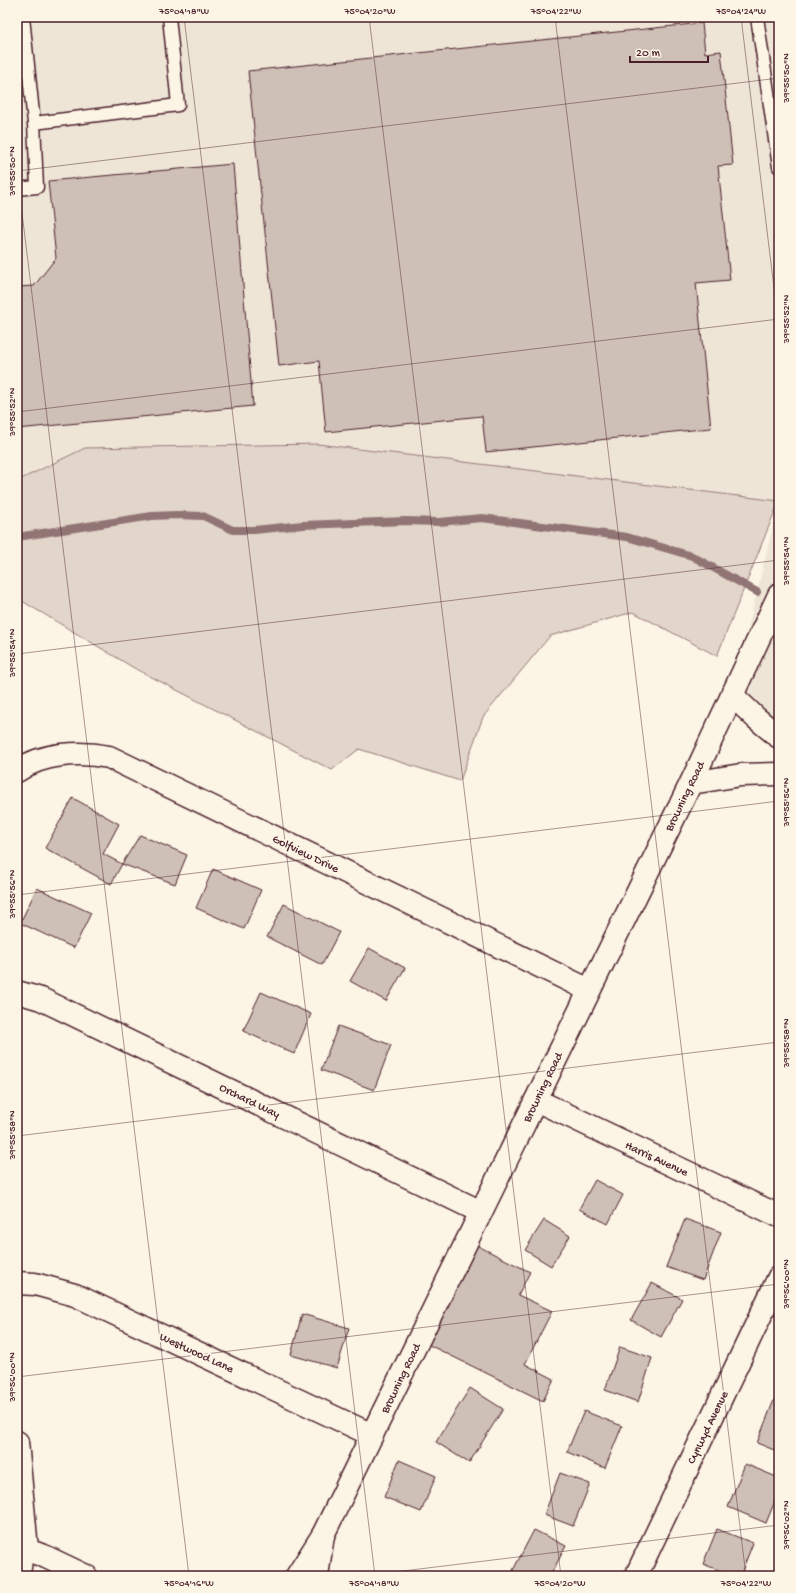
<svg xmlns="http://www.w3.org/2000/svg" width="796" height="1593" font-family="'Gochi Hand',sans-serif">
	<rect width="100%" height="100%" fill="#fcf5e5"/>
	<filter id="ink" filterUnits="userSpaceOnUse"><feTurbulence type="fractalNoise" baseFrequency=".025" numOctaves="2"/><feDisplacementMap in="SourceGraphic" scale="8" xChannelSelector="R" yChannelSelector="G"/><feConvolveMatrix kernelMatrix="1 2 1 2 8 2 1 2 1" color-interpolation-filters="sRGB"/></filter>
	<g filter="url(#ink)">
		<!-- built -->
		<path fill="#eee5d7" d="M17 17H779V737L732 695 779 501 85 448 17 481Z"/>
		<!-- green -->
		<path fill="#e2d5ca" stroke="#967a7a" d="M318 444 779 501 717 656 633 612 550 636 483 717 460 781 359 749 332 770 134 668 17 598V481L85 448Z"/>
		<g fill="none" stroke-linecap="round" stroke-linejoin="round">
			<!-- stream -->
			<path stroke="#917474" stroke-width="8" d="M17 537 152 516 176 515 203 516 233 530H254L303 525 405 521 439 522 482 518 627 537 692 556 757 592"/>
		</g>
		<!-- building -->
		<path fill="#cfc0b7" stroke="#4a1f2b" d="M702 23 705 53 721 51 733 165 718 166 730 280 696 283 711 428 486 452 482 416 326 432 319 361 279 366 248 71Z
			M233 164 253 406 17 429V287L34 286 56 258 48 181Z
			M73 798 119 824 103 854 122 864 111 884 45 848Z
			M140 835 187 855 175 884 122 864Z
			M213 869 261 890 244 929 196 908Z
			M37 888 91 913 74 948 20 923Z
			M284 904 339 932 322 965 267 937Z
			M369 948 405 968 386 1001 350 981Z
			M261 992 311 1014 294 1054 243 1031Z
			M338 1026 391 1045 374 1090 321 1070Z
			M595 1180 623 1195 608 1224 579 1209Z
			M685 1219 721 1232 703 1280 666 1267Z
			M544 1220 570 1236 551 1266 525 1250Z
			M472 1243 530 1272 518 1295 552 1311 525 1364 554 1379 543 1401 423 1342Z
			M652 1283 682 1299 661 1337 631 1320Z
			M302 1314 349 1328 337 1368 291 1355Z
			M620 1347 652 1358 638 1402 605 1390Z
			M470 1388 503 1409 469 1463 436 1442Z
			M774 1400 779 1402V1452L757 1443Z
			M584 1411 622 1426 605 1468 567 1452Z
			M399 1460 436 1476 421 1512 384 1497Z
			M745 1464 779 1478V1491L766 1523 728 1507Z
			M560 1473 590 1484 573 1526 544 1515Z
			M717 1529 753 1543 740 1576H734L703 1564Z
			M534 1530 566 1546 550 1576H510Z"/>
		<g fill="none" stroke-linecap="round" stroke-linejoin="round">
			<!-- service casing -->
			<g stroke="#4a1f2b" stroke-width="15">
				<path id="service" d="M23 17 34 123
					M757 17 779 167
					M17 189 37 187 34 123 178 105 169 17
					M22 1576 25 1568 27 1549"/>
			</g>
			<!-- minor casing -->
			<g stroke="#4a1f2b" stroke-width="25">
				<path id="minor" d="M17 771C42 753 80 751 109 757L589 990
					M17 992 41 999 481 1212
					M536 1100 779 1216
					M17 1283 35 1284 75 1295 372 1435
					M17 1442 27 1549
					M17 1546 46 1557 86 1576
					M636 1576 779 1277"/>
			</g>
			<!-- tertiary casing -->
			<g stroke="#4a1f2b" stroke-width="25">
				<path id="tertiary" d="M297 1576 323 1535 691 783 779 595"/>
			</g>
			<!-- secondary casing -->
			<g stroke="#4a1f2b" stroke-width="25">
				<path id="secondary" d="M732 695 756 718 779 737
					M691 783 741 775 779 774"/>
			</g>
			<!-- trunk casing -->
			<g stroke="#4a1f2b" stroke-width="25">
				<path id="trunk" d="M317 1576 323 1535"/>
			</g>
			<!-- service -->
			<use href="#service" stroke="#fcf5e5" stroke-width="12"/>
			<!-- minor -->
			<use href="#minor" stroke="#fcf5e5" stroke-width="22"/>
			<!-- tertiary -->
			<use href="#tertiary" stroke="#fcf5e5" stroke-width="22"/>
			<!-- secondary -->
			<use href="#secondary" stroke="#fcf5e5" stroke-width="22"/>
			<!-- trunk -->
			<use href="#trunk" stroke="#fcf5e5" stroke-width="22"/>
		</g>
	</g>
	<!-- ticks -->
	<path fill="none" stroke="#4a1f2b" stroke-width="1" stroke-opacity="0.45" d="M184 17 375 1576M369 17 561 1576M555 17 746 1576M741 17 779 329M17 171 779 78M17 172 189 1576M17 412 779 319M17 654 779 560M17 895 779 801M17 1136 779 1042M17 1377 779 1284M362 1576 779 1525"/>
	<g text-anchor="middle" stroke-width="4" stroke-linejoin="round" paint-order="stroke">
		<!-- street labels -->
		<g font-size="12" fill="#4a1f2b" stroke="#fcf5e5">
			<text transform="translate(684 796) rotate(-64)" y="4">Browning Road</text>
			<text transform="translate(306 853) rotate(26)" y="4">Golfview Drive</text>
			<text transform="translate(542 1087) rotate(-64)" y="4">Browning Road</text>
			<text transform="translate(250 1100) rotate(26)" y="4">Orchard Way</text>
			<text transform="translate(657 1158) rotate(25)" y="4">Harris Avenue</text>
			<text transform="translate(197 1352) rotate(25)" y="4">Westwood Lane</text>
			<text transform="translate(400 1378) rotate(-64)" y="4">Browning Road</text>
			<text transform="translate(707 1427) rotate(-64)" y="4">Cynwyd Avenue</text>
		</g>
	</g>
	<!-- margin -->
	<rect width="796" height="1593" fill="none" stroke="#fcf5e5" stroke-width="44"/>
	<!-- scale -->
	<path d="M630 56v6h78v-6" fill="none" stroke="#4a1f2b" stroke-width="2"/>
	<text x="636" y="56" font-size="12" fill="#4a1f2b" stroke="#fcf5e5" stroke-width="3" paint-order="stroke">20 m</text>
	<rect x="22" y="22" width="752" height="1549" fill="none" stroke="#4a1f2b" stroke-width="1.5"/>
	<g font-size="10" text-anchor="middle" fill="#4a1f2b">
		<text x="184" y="14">75°04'18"W</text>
		<text x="370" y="14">75°04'20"W</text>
		<text x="556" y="14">75°04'22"W</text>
		<text x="741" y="14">75°04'24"W</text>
		<text transform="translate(785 78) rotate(-90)" y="4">39°55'50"N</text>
		<text transform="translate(11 171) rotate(-90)" y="4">39°55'50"N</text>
		<text transform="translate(785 319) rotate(-90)" y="4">39°55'52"N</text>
		<text transform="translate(11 412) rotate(-90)" y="4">39°55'52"N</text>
		<text transform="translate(785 561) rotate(-90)" y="4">39°55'54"N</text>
		<text transform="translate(11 653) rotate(-90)" y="4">39°55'54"N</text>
		<text transform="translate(785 802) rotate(-90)" y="4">39°55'56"N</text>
		<text transform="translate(11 894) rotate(-90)" y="4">39°55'56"N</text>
		<text transform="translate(785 1043) rotate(-90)" y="4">39°55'58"N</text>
		<text transform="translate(11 1135) rotate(-90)" y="4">39°55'58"N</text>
		<text transform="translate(785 1284) rotate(-90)" y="4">39°56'00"N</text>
		<text transform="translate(11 1377) rotate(-90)" y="4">39°56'00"N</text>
		<text transform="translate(785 1525) rotate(-90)" y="4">39°56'02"N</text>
		<text x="189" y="1586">75°04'16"W</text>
		<text x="374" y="1586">75°04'18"W</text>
		<text x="560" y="1586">75°04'20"W</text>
		<text x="746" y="1586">75°04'22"W</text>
	</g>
</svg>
